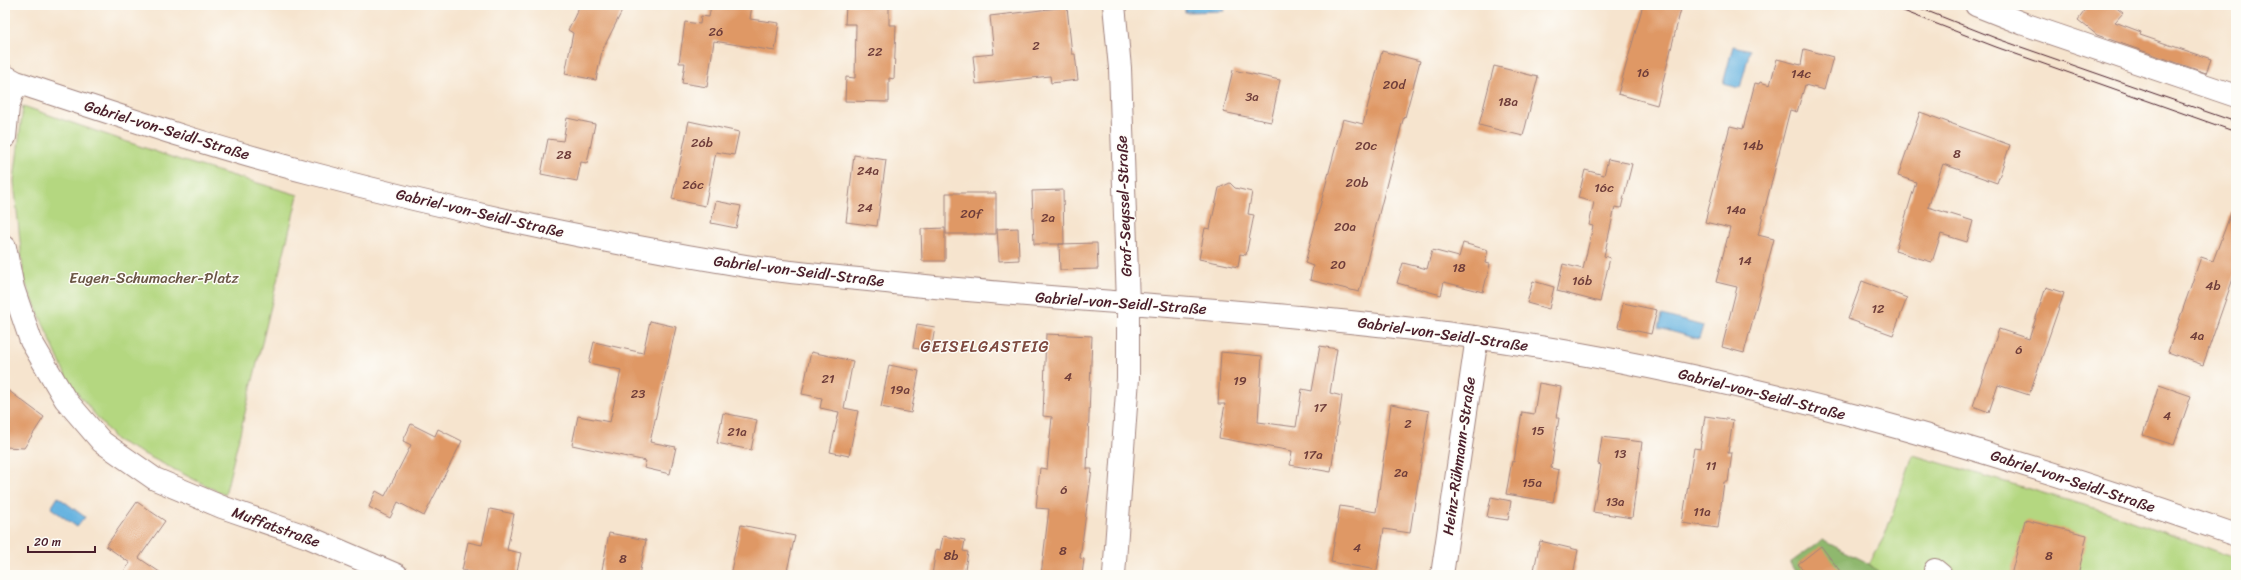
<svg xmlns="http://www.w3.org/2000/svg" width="2241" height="580" font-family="Sriracha,sans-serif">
	<rect width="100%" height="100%" fill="#fdfcf7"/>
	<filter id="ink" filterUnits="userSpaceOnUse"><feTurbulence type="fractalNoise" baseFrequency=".025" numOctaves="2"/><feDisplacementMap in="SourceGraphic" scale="8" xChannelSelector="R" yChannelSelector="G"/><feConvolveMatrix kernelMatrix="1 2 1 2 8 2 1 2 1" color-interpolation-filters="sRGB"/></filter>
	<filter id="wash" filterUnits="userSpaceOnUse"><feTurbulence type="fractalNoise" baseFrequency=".012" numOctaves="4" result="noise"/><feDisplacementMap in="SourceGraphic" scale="16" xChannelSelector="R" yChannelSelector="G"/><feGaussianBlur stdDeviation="0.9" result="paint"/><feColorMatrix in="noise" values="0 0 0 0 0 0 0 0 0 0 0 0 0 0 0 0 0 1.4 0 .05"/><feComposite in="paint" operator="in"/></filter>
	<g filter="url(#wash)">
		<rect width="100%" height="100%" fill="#f6e4ce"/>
		<!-- green -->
		<path fill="#b4d780" stroke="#7f7b56" d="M23 106 180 160 298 195 225 495 116 440 69 383 24 280 14 181Z
			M1913 455 2101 510 2236 558V575H1882L1869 564 1885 535Z"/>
		<!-- forest -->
		<path fill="#8fb86e" stroke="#6c6c4c" d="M1822 540 1869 564 1882 575H1797L1790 563Z"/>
		<!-- water -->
		<path fill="#66b3e0" stroke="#586986" d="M1185 5H1224V11L1185 12Z
			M1733 46 1750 50 1740 88 1723 84Z
			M1662 315 1703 326 1699 339 1659 328Z
			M58 497 85 517 77 527 51 508Z"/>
		<g id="blocks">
			<!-- building -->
			<path fill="#df9865" d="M580 5H625L602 51 596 80 565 74 573 33 568 30Z
				M711 5H752L750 19 779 23 775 51 714 41 707 87 682 83 685 63H679L685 22 700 24 701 16 709 17Z
				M846 5H889V25H896L894 79 889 78V102L845 101 846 77 855 78 856 24H845Z
				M1643 5H1682L1657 105 1618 94Z
				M2089 5H2113L2123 13 2115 22 2141 32 2140 35 2211 59 2206 73 2097 35 2078 20Z
				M1067 7 1072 54H1075L1078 80 1051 83 1050 76 976 84 973 56 994 54 990 16Z
				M1804 49 1833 57 1824 90 1805 85 1797 112 1790 110 1758 235 1774 239 1744 353 1722 347 1737 287 1716 282 1730 228 1705 222 1730 126 1743 129 1755 83 1759 84 1760 82 1770 85 1777 59 1801 65Z
				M1382 51 1420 61 1405 117 1404 116 1359 292 1310 280 1313 266 1305 263 1343 119 1363 124Z
				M1494 66 1538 77 1523 136 1479 125Z
				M1233 70 1280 80 1271 122 1223 112Z
				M1920 112 2010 145 1997 183 1943 164 1928 207 1973 221 1967 242 1941 234 1932 262 1895 251 1916 182 1898 176Z
				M567 118 595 124 587 163 581 162 577 181 541 174 548 139 563 141Z
				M689 121 739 132 734 155 716 152 705 206 672 199Z
				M854 155 886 160 877 226 846 222Z
				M1608 159 1632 164 1621 208 1615 207 1604 256 1610 258 1600 302 1557 291 1563 264 1583 269 1593 226 1589 225 1594 202 1578 198 1585 170 1604 175Z
				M1230 183 1235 188 1252 192 1248 214 1254 215 1246 255 1240 254 1238 267 1199 259 1205 228 1210 229 1219 188Z
				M1063 190 1064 244H1034L1032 191Z
				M946 193H996V234H946Z
				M716 201 741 206 736 228 711 223Z
				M2234 205H2236V270L2203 365 2168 352 2201 257 2213 261Z
				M945 228V261H922L921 229Z
				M1018 228 1019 260 999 261 997 229Z
				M1097 243 1098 269 1060 270 1059 244Z
				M1463 243 1488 250 1485 263 1490 264 1483 292 1444 282 1441 295 1397 283 1403 263 1427 269 1432 250 1459 257Z
				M1533 281 1554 287 1549 309 1527 303Z
				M1862 281 1907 298 1893 335 1848 319Z
				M2046 287 2064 293 2029 395 1998 385 1989 412 1973 406 1999 329 2029 339Z
				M1623 303 1657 310 1651 334 1618 327Z
				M650 321 676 327 650 442 676 447 670 474 644 468 646 461 572 445 578 416 610 422 621 370 589 363 594 342 643 353Z
				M917 324 935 327 931 351 913 348Z
				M1046 334 1092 336 1087 469H1092L1080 558 1084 559 1082 575H1041L1049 509 1036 508 1040 468 1047 469 1052 417 1043 416Z
				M1320 346 1337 349 1330 393 1342 396 1331 472 1290 465 1292 451 1219 438 1225 404H1218L1221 352 1262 356 1258 422 1296 427 1302 389 1312 391Z
				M811 352 853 361 844 408 858 411 849 456 830 452 839 412 820 408 822 398 802 394Z
				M889 365 919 371 911 413 881 407Z
				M1539 383 1561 387 1556 418H1559L1551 468 1559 470 1553 502 1506 494 1512 461 1514 462 1522 412 1534 414Z
				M2159 385 2191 396 2174 445 2143 435Z
				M5 388 44 417 24 448 5 447Z
				M1391 404 1429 411 1410 533 1384 529 1377 570 1331 562 1340 506 1376 512Z
				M723 413 757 420 751 450 717 443Z
				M1705 416 1733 420 1728 453H1732L1728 482H1724L1718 528 1682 523 1694 448 1700 449Z
				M411 424 435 436 438 429 462 441 424 516 398 502 390 518 369 507 376 491 385 496 411 445 403 441Z
				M1602 437 1642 442 1632 518 1593 512 1601 465 1598 464Z
				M1491 497 1511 501 1508 520 1487 517Z
				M137 502 165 521 139 558 164 575H121L130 563 106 546Z
				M490 509 514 514 507 550 521 553 516 575H483L462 570 468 542 482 545Z
				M2025 520 2087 535 2078 575H2011Z
				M741 525 795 536 786 575H730Z
				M609 533 646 540 639 575H601Z
				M943 536 965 540 963 551 968 552 964 575H932L936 549 940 550Z
				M1540 541 1578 550 1573 575H1533Z
				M1821 546 1843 575H1807L1798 564Z"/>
		</g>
	</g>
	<g filter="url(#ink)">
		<use href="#blocks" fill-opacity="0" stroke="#a0827c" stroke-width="1"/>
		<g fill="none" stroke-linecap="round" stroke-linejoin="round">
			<!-- minor casing -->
			<g stroke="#a0827c" stroke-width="24">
				<path id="minor" d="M1114 5 1120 68 1128 304V378L1114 575
					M1976 5 2024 24 2236 96
					M5 76 16 82C114 114 211 147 311 173 454 211 600 242 746 266 795 274 845 277 894 283 1087 303 1282 310 1474 337 1734 373 1988 448 2236 535
					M5 137 8 107 16 82
					M5 247 13 288 31 341 65 399 102 442 155 479 222 507 308 537 397 575
					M1935 570 1941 575
					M1442 575 1477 337"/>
			</g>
			<!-- minor -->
			<use href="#minor" stroke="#fff" stroke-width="22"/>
			<!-- tram -->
			<path stroke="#4a1f2b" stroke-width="1" d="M1888 5 1996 47 2236 132
				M1912 5 1998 39 2236 122"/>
		</g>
	</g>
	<g text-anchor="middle" stroke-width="3" stroke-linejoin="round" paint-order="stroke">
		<!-- number labels -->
		<g font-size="13" fill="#6f3d3a">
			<text x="716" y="36">26</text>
			<text x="1036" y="50">2</text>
			<text x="875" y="56">22</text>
			<text x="1643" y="77">16</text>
			<text x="1801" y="78">14c</text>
			<text x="1394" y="89">20d</text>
			<text x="1252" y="101">3a</text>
			<text x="1508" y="106">18a</text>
			<text x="702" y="147">26b</text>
			<text x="1366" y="150">20c</text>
			<text x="1753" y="150">14b</text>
			<text x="1957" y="158">8</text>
			<text x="564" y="159">28</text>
			<text x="868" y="175">24a</text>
			<text x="1357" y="187">20b</text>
			<text x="693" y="189">26c</text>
			<text x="1604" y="192">16c</text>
			<text x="865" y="212">24</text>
			<text x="1736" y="214">14a</text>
			<text x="971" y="218">20f</text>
			<text x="1048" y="222">2a</text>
			<text x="1345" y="231">20a</text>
			<text x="1745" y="265">14</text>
			<text x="1338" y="269">20</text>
			<text x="1459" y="272">18</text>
			<text x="1582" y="285">16b</text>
			<text x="2213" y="290">4b</text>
			<text x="1878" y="313">12</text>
			<text x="2197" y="340">4a</text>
			<text x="2019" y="354">6</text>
			<text x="1068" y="381">4</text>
			<text x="828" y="383">21</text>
			<text x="1240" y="385">19</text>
			<text x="900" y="394">19a</text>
			<text x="638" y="398">23</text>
			<text x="1320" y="412">17</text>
			<text x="2167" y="420">4</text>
			<text x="1408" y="428">2</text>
			<text x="1538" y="435">15</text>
			<text x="737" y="436">21a</text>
			<text x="1620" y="458">13</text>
			<text x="1313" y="459">17a</text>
			<text x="1711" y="470">11</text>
			<text x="1401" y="477">2a</text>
			<text x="1532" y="487">15a</text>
			<text x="1064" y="494">6</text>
			<text x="1615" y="506">13a</text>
			<text x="1702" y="516">11a</text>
			<text x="1357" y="552">4</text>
			<text x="1063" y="555">8</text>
			<text x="951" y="560">8b</text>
			<text x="2049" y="560">8</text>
			<text x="623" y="563">8</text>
		</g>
		<!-- street labels -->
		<g font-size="15" fill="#4a1f2b" stroke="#fdfcf7">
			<text transform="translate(167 130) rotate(17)" y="5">Gabriel-von-Seidl-Straße</text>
			<text transform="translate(1124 206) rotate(-92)" y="5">Graf-Seyssel-Straße</text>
			<text transform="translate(480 213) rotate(13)" y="5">Gabriel-von-Seidl-Straße</text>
			<text transform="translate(799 271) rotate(7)" y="5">Gabriel-von-Seidl-Straße</text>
			<text transform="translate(1121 303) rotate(4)" y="5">Gabriel-von-Seidl-Straße</text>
			<text transform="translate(1443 334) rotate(8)" y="5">Gabriel-von-Seidl-Straße</text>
			<text transform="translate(1762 394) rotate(14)" y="5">Gabriel-von-Seidl-Straße</text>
			<text transform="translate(1459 456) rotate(-82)" y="5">Heinz-Rühmann-Straße</text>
			<text transform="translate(2073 481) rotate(18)" y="5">Gabriel-von-Seidl-Straße</text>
			<text transform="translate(276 527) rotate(20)" y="5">Muffatstraße</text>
		</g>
		<!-- park labels -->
		<g font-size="15" fill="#6a5644" stroke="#fdfcf7">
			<text x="154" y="283">Eugen-Schumacher-Platz</text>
		</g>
		<!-- neighbourhood labels -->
		<g font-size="16" letter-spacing="1" fill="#7e493f" stroke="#fdfcf7">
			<text x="985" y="352">GEISELGASTEIG</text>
		</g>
	</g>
	<!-- margin -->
	<rect width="2241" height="580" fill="none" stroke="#fdfcf7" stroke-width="20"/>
	<!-- scale -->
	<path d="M28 546v6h67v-6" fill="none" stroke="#4a1f2b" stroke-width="2"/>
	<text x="34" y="546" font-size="12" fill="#4a1f2b" stroke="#fdfcf7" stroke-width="3" paint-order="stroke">20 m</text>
</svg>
